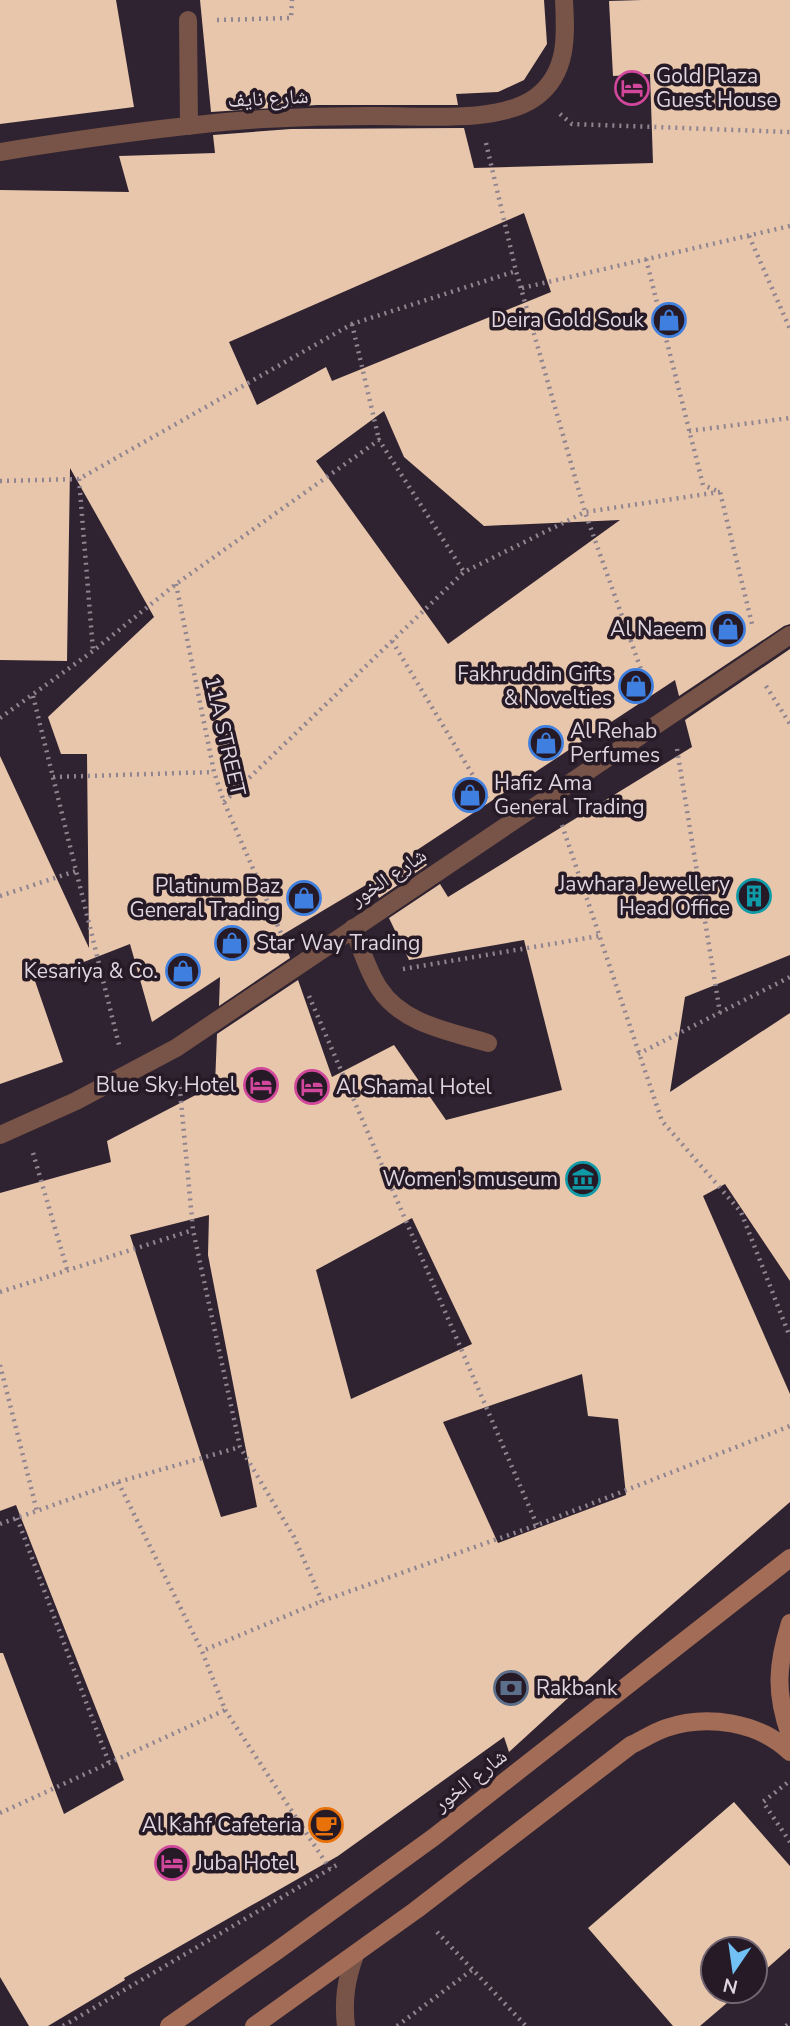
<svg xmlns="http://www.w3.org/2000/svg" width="790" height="2026" font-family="'Nunito Sans','Noto Naskh Arabic',sans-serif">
	<rect width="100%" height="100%" fill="#302331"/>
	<!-- building -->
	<path fill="#e7c6ab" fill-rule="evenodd" d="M0 0H116L134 107 0 124Z
		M200 0H544L547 44 524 80 498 92 456 94 458 105H317L211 112Z
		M642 0H790V624L784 626 679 696 675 680 417 850 427 865 379 898 371 882 282 935 290 958 219 1006 220 977 152 1022 130 944 35 981 63 1062 0 1084V756L89 948 87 754H61L48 717 154 617 70 468 67 661 0 660V190L129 192 119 156 215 153 213 135 291 129 464 128 474 168 653 163 650 74 613 76 609 1ZM524 213 551 292 332 381 326 367 257 405 229 342ZM384 411 404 457 484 526 620 520 448 644 316 461Z
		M790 649V955L685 997 670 1092 790 1013V1281L725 1184 703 1196 790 1394V1502L637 1635 509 1752 504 1737 338 1856 124 1978 125 1980 48 2026H29L0 1977V1653H3L64 1814 124 1780 16 1505 0 1511V1193L111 1162 107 1141 215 1085 217 1034 298 980 332 1077 394 1045 446 1120 562 1090 524 940 409 960 389 918 440 884 448 897 692 747 685 720ZM209 1215 208 1255 257 1507 221 1517 130 1235ZM412 1218 472 1344 351 1399 316 1270ZM582 1374 588 1416 618 1419 626 1495 498 1543 443 1422Z
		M734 1802 790 1866V1948L755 1979V1949H713V1991H741L700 2026H673L588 1928Z"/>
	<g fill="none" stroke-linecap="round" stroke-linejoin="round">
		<!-- path -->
		<path stroke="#8f848f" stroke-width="4.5" stroke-dasharray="2 5" stroke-linecap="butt" d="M217 20 291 18 292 0
			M560 114 572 124 790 132
			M486 143 516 271 585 512 649 692
			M749 236 790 329
			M646 259 703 485 720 492 752 624
			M522 288 790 226
			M352 324 379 440
			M689 431 790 418
			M79 479 93 650
			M0 481 79 479 352 324 516 271
			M176 584 214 772 224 802 284 940
			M392 641 489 802
			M766 686 790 724
			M33 696 119 1045
			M0 718 93 651 176 584 379 440 464 572
			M677 749 720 1013
			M53 777 214 772
			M224 802 464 572 585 512 720 492
			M562 825 662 1121 741 1212 790 1337
			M0 896 76 871
			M403 969 599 936
			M309 996 537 1525
			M638 1054 790 977
			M179 1080 193 1230 240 1447 294 1537 322 1601
			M33 1153 67 1269
			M0 1292 193 1230
			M0 1365 37 1511
			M118 1482 202 1651
			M17 1518 109 1763
			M0 1524 118 1482 240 1447
			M225 1710 330 1869
			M787 1783 763 1802 790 1842
			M0 1813 225 1710 202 1651 322 1601 537 1525 790 1426
			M437 1932 526 2026
			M63 2026 340 1863
			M397 2026 472 1970
			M786 2026 790 2023"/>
		<!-- lane -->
		<path stroke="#775447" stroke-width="18" d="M188 20 189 126
			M353 928C361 947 367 970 379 988 402 1024 449 1031 488 1043
			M346 2026C343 2000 346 1980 355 1955"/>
		<!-- street -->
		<path stroke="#775447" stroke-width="18" d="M0 152C87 138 175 125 264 119 299 117 335 116 370 116 417 115 498 125 536 97 568 73 566 36 564 0
			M0 1135 76 1101 176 1048 790 635"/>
		<!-- secondary -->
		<path stroke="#a26c57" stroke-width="18" d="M790 1623C777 1665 775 1693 790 1735
			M169 2026 278 1950 434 1837 790 1558
			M254 2026 416 1910 631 1745C642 1740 654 1732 666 1728 707 1714 759 1722 790 1752"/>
	</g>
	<!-- icons -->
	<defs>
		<g id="hotel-ring" transform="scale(1.75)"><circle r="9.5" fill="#271a27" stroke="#d1479c" stroke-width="1.5"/><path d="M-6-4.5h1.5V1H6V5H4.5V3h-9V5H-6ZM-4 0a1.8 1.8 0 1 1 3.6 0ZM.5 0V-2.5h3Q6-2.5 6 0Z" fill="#d1479c"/></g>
		<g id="shop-ring" transform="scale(1.75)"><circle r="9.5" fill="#271a27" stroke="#3f7fe0" stroke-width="1.5"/><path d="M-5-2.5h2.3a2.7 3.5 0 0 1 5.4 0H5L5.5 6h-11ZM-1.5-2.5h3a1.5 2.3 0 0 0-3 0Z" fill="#3f7fe0"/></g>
		<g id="building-ring" transform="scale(1.75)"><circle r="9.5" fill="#271a27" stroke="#0f9aa8" stroke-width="1.5"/><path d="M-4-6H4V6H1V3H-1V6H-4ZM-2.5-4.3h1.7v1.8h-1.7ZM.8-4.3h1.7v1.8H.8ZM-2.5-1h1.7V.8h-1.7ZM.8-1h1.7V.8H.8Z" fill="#0f9aa8"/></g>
		<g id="museum-ring" transform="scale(1.75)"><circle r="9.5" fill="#271a27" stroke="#0f9aa8" stroke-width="1.5"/><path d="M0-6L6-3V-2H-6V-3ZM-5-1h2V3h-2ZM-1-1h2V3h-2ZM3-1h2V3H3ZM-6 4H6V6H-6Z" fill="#0f9aa8"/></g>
		<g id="bank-ring" transform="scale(1.75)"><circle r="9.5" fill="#271a27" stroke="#5c6f8a" stroke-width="1.5"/><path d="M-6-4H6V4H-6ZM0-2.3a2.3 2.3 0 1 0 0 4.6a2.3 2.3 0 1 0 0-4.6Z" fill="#5c6f8a"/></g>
		<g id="cafe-ring" transform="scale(1.75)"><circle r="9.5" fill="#271a27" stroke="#e8710a" stroke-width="1.5"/><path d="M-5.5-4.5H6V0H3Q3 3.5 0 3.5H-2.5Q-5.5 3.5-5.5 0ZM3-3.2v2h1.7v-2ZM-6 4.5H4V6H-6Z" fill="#e8710a"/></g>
	</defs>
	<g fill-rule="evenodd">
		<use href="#hotel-ring" x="632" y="88"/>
		<use href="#shop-ring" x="669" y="320"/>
		<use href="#shop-ring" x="728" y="629"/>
		<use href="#shop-ring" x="636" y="686"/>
		<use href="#shop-ring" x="546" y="743"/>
		<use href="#shop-ring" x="470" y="795"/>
		<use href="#building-ring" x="754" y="896"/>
		<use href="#shop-ring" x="304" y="898"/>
		<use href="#shop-ring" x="232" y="943"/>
		<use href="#shop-ring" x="183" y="971"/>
		<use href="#hotel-ring" x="261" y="1085"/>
		<use href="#hotel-ring" x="312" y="1087"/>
		<use href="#museum-ring" x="583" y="1179"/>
		<use href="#bank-ring" x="511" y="1688"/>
		<use href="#cafe-ring" x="326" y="1825"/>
		<use href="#hotel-ring" x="172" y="1863"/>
	</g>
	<g text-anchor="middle" stroke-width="7" stroke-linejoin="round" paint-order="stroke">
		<!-- poi labels -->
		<g font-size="21" fill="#dfd6df" stroke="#271a27" text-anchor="end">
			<text x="656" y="83" text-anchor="start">Gold Plaza<tspan x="656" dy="24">Guest House</tspan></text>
			<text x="644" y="327">Deira Gold Souk</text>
			<text x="704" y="636">Al Naeem</text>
			<text x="612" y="681">Fakhruddin Gifts<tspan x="612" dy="24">&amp; Novelties</tspan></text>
			<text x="570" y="738" text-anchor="start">Al Rehab<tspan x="570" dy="24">Perfumes</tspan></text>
			<text x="494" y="790" text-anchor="start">Hafiz Ama<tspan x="494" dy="24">General Trading</tspan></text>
			<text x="730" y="891">Jawhara Jewellery<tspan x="730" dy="24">Head Office</tspan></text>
			<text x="280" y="893">Platinum Baz<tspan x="280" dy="24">General Trading</tspan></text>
			<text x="256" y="950" text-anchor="start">Star Way Trading</text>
			<text x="158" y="978">Kesariya &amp; Co.</text>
			<text x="236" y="1092">Blue Sky Hotel</text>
			<text x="336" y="1094" text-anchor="start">Al Shamal Hotel</text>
			<text x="558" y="1186">Women's museum</text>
			<text x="536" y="1695" text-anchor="start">Rakbank</text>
			<text x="302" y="1832">Al Kahf Cafeteria</text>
			<text x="196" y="1870" text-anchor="start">Juba Hotel</text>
		</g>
		<!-- street labels -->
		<g font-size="21" fill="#dfd6df" stroke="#271a27">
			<text transform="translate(268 98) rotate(-3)" y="7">شارع نايف</text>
			<text transform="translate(225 736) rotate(77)" y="7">11A STREET</text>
			<text transform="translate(388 877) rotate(-34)" y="7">شارع الخور</text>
			<text transform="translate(470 1780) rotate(-38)" y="7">شارع الخور</text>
		</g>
	</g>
	<!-- north arrow -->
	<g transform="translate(734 1970) rotate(193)"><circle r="33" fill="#271a27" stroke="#716571" stroke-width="2"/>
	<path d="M0-5L12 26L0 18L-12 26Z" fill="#72c1f5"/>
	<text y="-10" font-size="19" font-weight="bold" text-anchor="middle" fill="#dfd6df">N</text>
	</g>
</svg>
